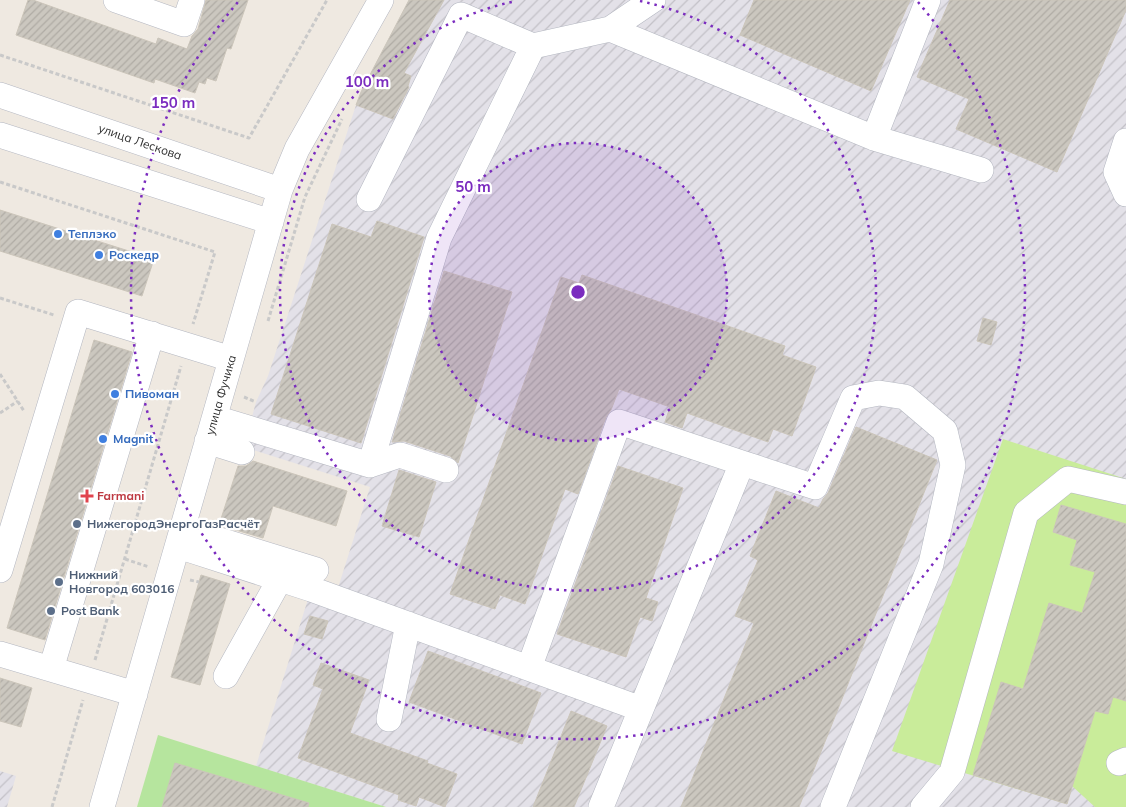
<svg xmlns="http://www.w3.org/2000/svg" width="1126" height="807" font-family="Mulish,sans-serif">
	<defs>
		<pattern id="industrial-furrows" width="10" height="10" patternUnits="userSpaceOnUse" patternTransform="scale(1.25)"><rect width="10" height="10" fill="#e3e1e8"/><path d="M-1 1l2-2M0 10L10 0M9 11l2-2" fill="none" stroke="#c3c1c7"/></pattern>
		<pattern id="building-hatch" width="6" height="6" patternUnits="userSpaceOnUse" patternTransform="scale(1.25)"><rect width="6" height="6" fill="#cbc7bf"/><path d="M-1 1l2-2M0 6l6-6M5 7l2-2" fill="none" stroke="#afaba4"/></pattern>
	</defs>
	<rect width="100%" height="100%" fill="#efe9e1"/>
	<!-- industrial -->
	<path fill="url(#industrial-furrows)" d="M409 0H1126V807H386L256 766 313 583 337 591 370 487 244 447 256 402 268 376 356 105 361 92Z
		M0 771 16 776 7 807H0Z"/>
	<!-- grass -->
	<path fill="#b6e59e" d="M158 735 386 807H137Z"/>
	<!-- pitch -->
	<path fill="#c9ec9a" d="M1003 439 1126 479V807H1095L1072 786 1067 804 892 751Z"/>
	<!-- building -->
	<path fill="url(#building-hatch)" stroke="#cbc5ba" d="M28 0H33L156 44 158 38 187 49 192 36 198 29 206 0H248L231 49 227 48 216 81 207 78 205 84 199 82 195 93 155 79 154 83 16 35Z
		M409 0H444L404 73 411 76 408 86 409 87 393 119 356 105 361 92Z
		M754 0H910L871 91 740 35Z
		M950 0H1126V10L1057 172 956 129 969 99 917 77Z
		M0 210 154 259 142 296 0 251Z
		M377 221 424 237 361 443 271 414 332 224 371 237Z
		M444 271 512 292 458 463 450 456 404 441 392 442Z
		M582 275 785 346 782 355 816 367 792 436 773 429 768 442 687 413 682 428 665 422 670 407 619 389 611 410 606 417 578 494 565 489 525 604 500 595 495 609 450 594 561 277 579 283Z
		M983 318 997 322 991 345 977 341Z
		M94 340 132 352 45 640 7 628Z
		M856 427 937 460 799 807H681L754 623 735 616 758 560 750 556 776 491 819 508 823 499 828 493Z
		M253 461 347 491 336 526 273 506 263 538 219 525 238 466H246Z
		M618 466 683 488 646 598 658 602 652 621 640 617 626 657 557 634Z
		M399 470 436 482 419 537 382 526Z
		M1061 505 1126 524V701L1113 697 1108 714 1095 711 1067 804 973 775 1001 682 1023 689 1049 603 1082 613 1095 572 1070 565 1077 540 1053 532Z
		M201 575 230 584 200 685 171 677Z
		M310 616 328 621 322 639 304 634Z
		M428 651 541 693 522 744 409 702Z
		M321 663 369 680 350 733 428 761 427 763 457 774 445 807 419 797 416 806 398 800 399 795 298 758 323 689 313 685Z
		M0 678 32 688 21 727 0 721Z
		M571 711 607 726 574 807H533Z
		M175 763 309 803 308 807H162Z"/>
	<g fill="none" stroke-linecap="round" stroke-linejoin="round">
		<!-- minor casing -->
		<g stroke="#b4b7c1" stroke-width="26">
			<path id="minor" d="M116 0 184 24 192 0
				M928 0 874 138 981 170
				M610 29 874 138
				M0 95 280 190
				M0 135 271 222
				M1126 141 1116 172 1126 194
				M369 199 461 15 533 46
				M215 418 370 465 400 455 446 470
				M207 441 242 452
				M370 465 439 238 533 46 610 29 653 0
				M184 529 316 570
				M178 546 311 589 641 709
				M0 570 78 312 231 359
				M0 654 135 694
				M529 668 619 422 742 463
				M51 669 152 334
				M226 676 280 579
				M389 719 408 624
				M1119 763 1126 760
				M102 807 280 190 297 149 381 0
				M601 807 742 463 815 487 853 398 879 393 905 397 945 431 953 465 931 564 833 807
				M923 807 952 772 1026 513 1068 479 1126 492"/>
		</g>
		<!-- path -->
		<path stroke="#c9c9c9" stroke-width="3" stroke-dasharray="4 2.5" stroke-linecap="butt" d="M0 55 249 138 327 0
			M0 182 215 252 193 324
			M0 298 54 315
			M268 321 305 197 342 119
			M0 374 24 411
			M244 397 256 402
			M0 413 18 401
			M125 559 149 567
			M190 580 199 582
			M95 660 181 366
			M52 807 83 700"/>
		<!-- minor -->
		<use href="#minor" stroke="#fff" stroke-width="25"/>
	</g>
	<!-- distance rings -->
	<circle cx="578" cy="292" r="149" fill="#7b2cbf" fill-opacity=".12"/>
	<g fill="none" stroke="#7b2cbf" stroke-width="2.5" stroke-dasharray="2.5 5">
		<circle cx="578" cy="292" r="149"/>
		<path d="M640 1A298 298 0 1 1 516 1"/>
		<path d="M918 2A447 447 0 1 1 238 2"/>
	</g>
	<!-- markers -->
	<g fill="#3f7fe0" stroke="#fff" stroke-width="2">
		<circle cx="58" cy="234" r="5"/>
		<circle cx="99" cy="255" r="5"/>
		<circle cx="115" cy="394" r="5"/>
		<circle cx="103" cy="439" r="5"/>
	</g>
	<path fill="#e0444e" stroke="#fff" stroke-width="2" d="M84.5 488.5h5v5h5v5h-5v5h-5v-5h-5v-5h5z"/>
	<g fill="#5c6f8a" stroke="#fff" stroke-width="2">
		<circle cx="77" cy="524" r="5"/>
		<circle cx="59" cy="582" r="5"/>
		<circle cx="51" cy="611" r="5"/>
	</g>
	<g text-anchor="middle" stroke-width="4.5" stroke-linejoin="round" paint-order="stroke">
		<!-- street labels -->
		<g font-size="12" fill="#2e2e2e" stroke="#fff">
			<text transform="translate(140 142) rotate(19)" y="4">улица Лескова</text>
			<text transform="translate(221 395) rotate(-74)" y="4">улица Фучика</text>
		</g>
		<!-- shop labels -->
		<g font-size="12" font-weight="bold" fill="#366cbe" stroke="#fff" text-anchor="start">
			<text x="68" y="238">Теплэко</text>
			<text x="109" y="259">Роскедр</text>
			<text x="125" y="398">Пивоман</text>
			<text x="113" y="443">Magnit</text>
		</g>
		<!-- health labels -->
		<g font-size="12" font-weight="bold" fill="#be3a42" stroke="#fff" text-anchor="start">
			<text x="97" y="500">Farmani</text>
		</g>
		<!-- service labels -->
		<g font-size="12" font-weight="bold" fill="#4e5e75" stroke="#fff" text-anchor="start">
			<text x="87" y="528">НижегородЭнергоГазРасчёт</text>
			<text x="69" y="579">Нижний<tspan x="69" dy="14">Новгород 603016</tspan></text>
			<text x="61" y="615">Post Bank</text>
		</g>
	</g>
	<circle cx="578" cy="292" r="8" fill="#7b2cbf" stroke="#fff" stroke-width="2.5"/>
	<g font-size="15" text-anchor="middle" font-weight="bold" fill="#7b2cbf" stroke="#fff" stroke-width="4.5" stroke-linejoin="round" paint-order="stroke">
		<text x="367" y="87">100 m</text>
		<text x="173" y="108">150 m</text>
		<text x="473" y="192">50 m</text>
	</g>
</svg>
